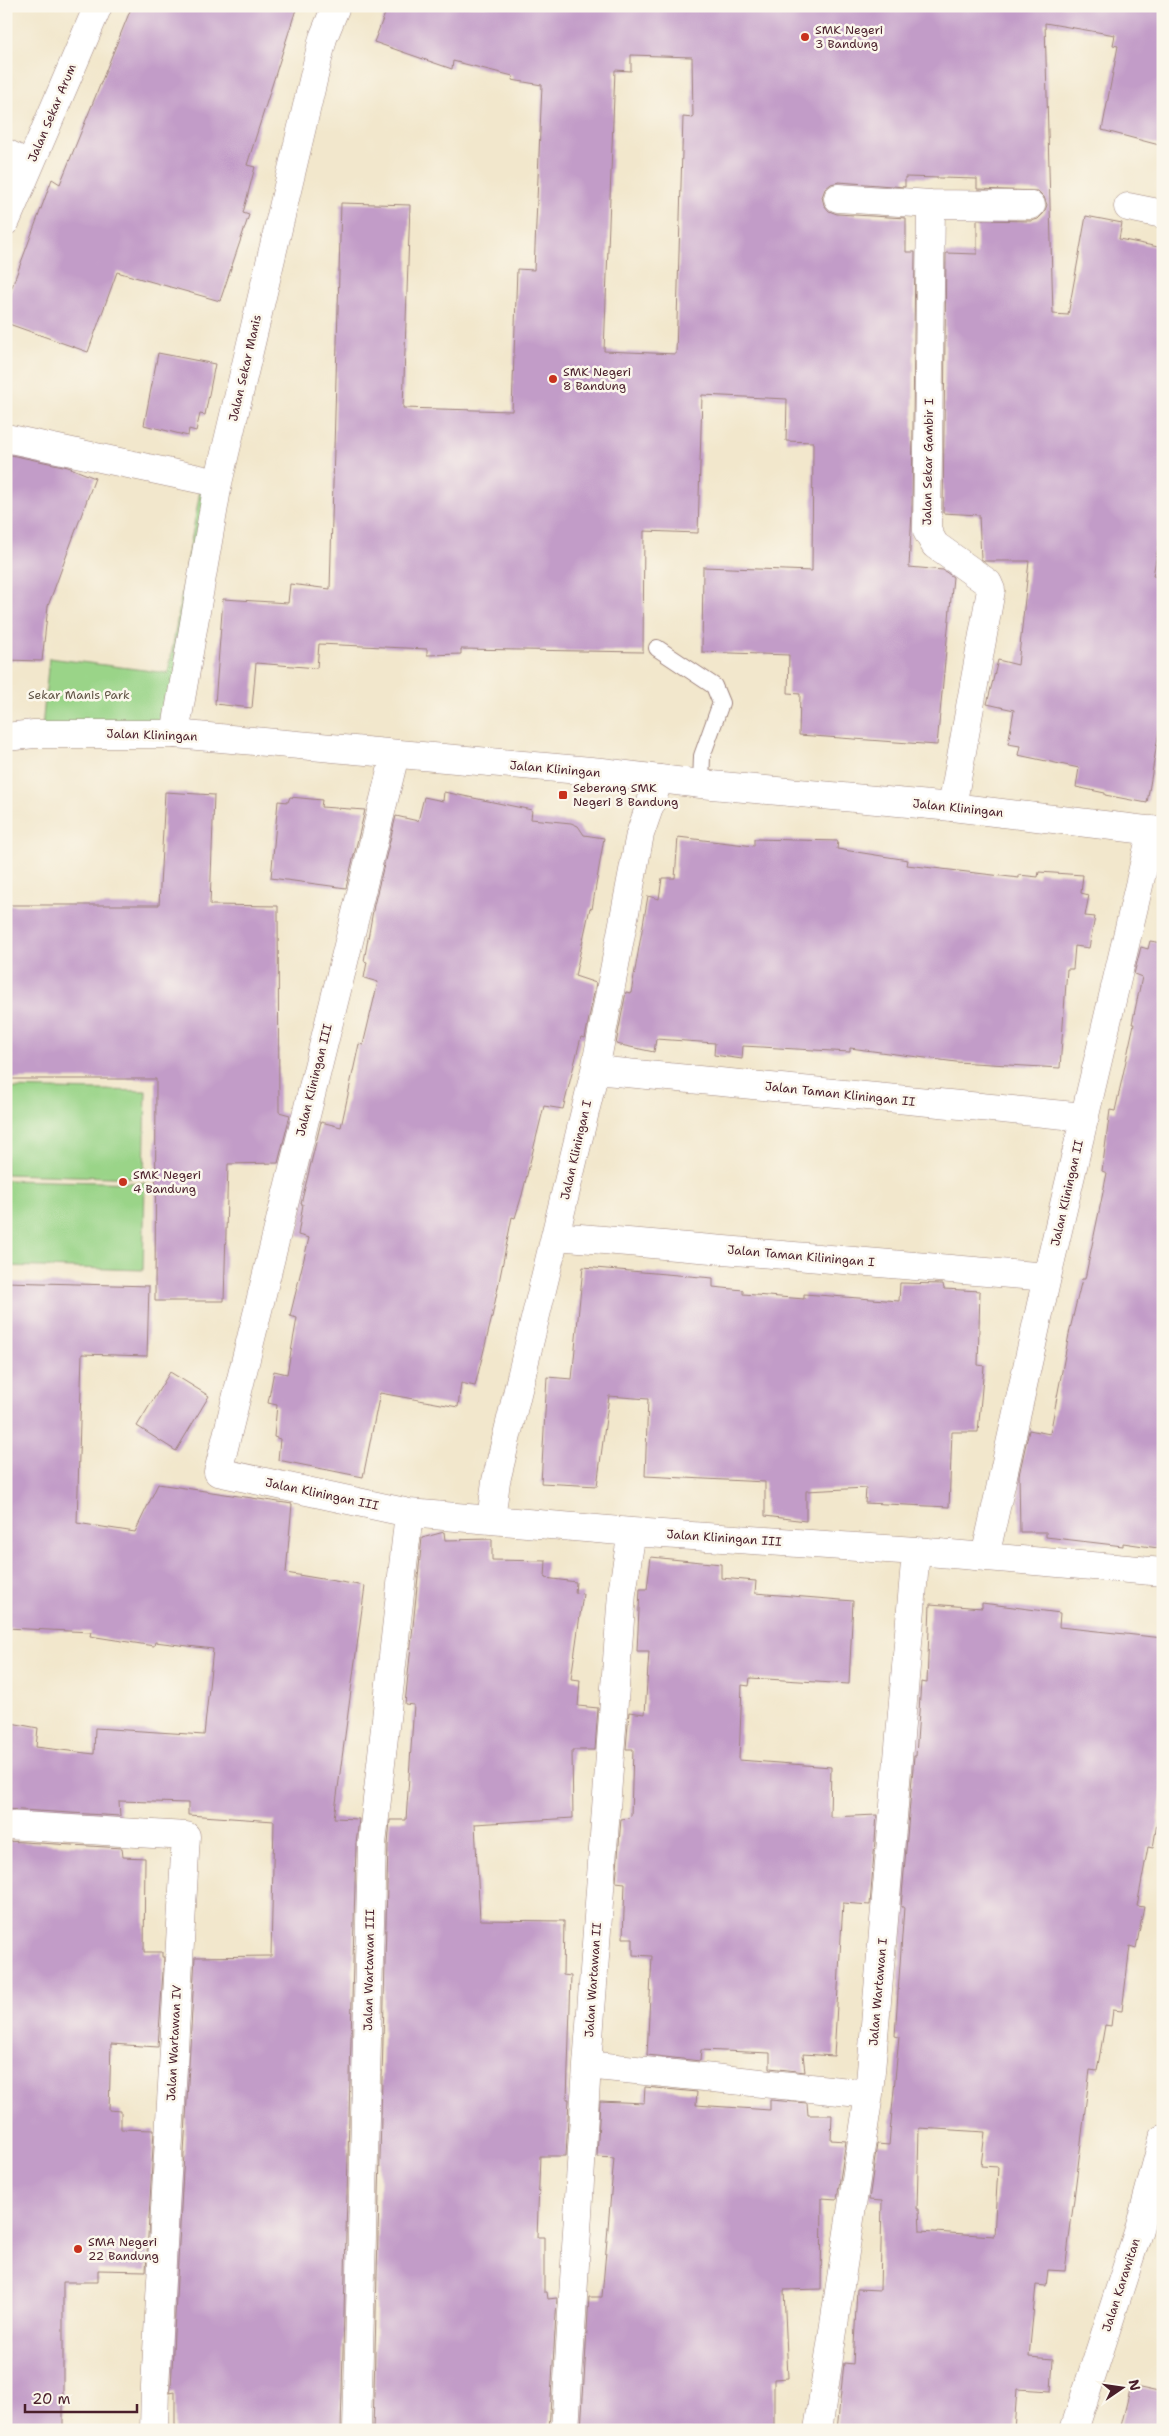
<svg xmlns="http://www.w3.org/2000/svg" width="1169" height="2436" font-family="'Shantell Sans',sans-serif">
	<rect width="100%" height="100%" fill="#fbf7ec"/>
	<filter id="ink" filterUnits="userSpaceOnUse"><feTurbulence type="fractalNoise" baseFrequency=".02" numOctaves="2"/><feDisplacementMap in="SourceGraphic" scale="10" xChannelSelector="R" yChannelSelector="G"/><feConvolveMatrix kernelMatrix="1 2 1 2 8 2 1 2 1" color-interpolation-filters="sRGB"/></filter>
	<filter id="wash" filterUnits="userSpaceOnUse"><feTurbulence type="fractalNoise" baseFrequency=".0096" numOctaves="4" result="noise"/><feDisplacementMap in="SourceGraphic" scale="20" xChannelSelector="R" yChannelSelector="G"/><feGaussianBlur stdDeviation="1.12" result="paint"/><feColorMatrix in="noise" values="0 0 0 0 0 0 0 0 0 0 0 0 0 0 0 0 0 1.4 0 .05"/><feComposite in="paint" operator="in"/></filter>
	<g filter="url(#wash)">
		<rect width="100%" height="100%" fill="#f2e7cc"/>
		<!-- green -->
		<path fill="#9ad488" stroke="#727a5a" d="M201 485 212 486 172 730 42 728 49 658 168 673Z
			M6 1088 146 1091 144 1178 6 1174Z
			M6 1180 145 1183 143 1270 6 1266Z"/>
		<g id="blocks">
			<!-- building -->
			<path fill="#c29cc8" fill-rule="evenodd" d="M132 6H297L247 165 255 167 243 213 249 215 220 301 117 272 88 352 6 323V303L52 179 60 184Z
				M388 6H854L965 9V6H1163V146L1102 130 1118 46 1113 45 1115 35 1045 23 1053 314 1068 315 1086 216 1122 223 1119 239 1163 248V519L1153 576 1163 577V732L1159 731 1147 803 1105 795V793L1076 787 1079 768 1018 755 1020 746 1008 744 1014 710 987 704 998 660 1018 665 1029 561H984L981 559 979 515 943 513 946 253 977 254V220L1031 221 1038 219 1044 213 1047 205 1044 197 1038 191 977 189V179L905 177V187L839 182 831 184 825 189 822 197 824 205 829 211 837 214 906 218V252H915L912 512 909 567 943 570 953 577 937 745 799 735 800 694 788 693 789 655 702 652 703 567 812 571 813 442 786 441 787 399 702 395 698 533 644 531 643 652 461 649V654L427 655V649L319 644 317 668 256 663 252 708 215 704 223 599 288 603 290 584 330 589 341 203 410 205 403 408 512 411 517 269 534 270 542 85 512 80 513 76 453 61 452 69 374 42ZM631 55 692 57 693 118 683 117 676 354 604 351 615 70 631 71Z
				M158 353 215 364 205 415 200 414 196 431 189 429 188 436 144 425Z
				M6 454 68 467 95 478 48 606 42 661 6 660Z
				M165 792 214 795 210 905 278 906 279 1112 290 1115 278 1163 228 1164 224 1301H155L156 1079H6V905H159Z
				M444 792 532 810 531 819 571 823 578 826 584 835 604 838 592 909 590 908 575 976 596 983 585 1038 581 1037 563 1109 544 1106 522 1195 515 1218 512 1217 492 1317 475 1386 461 1383 458 1407 380 1393 363 1477 278 1460 280 1439 274 1437 277 1405 268 1403 274 1371 287 1374 297 1318 290 1316 309 1238 298 1235 303 1204H301L321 1122 341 1127 359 1044 363 1045 378 982 364 978 367 962 364 961 374 905 396 816 418 821 424 797 443 801Z
				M290 797 322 800 321 807 365 810 346 888 271 878 278 801 288 802Z
				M678 837 754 846V839L838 841 837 849 908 860 907 865 1019 878V875L1038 877 1039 872 1083 875 1081 893 1089 895 1085 916 1095 917 1089 948 1075 946 1073 969H1067L1060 1068 956 1062 850 1048V1052L743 1046 742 1059 714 1055 715 1043 656 1039 654 1052 616 1044 626 992 631 993 648 896 659 899 662 878H675Z
				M1150 941 1163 943V1535L1159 1534 1158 1548 1123 1543V1546L1046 1537V1532H1020L1019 1475 1029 1430 1050 1434 1070 1329 1082 1279H1085L1107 1173 1102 1171 1110 1110 1115 1111 1134 1024H1132L1142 977 1134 974 1141 947 1148 949Z
				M583 1267 713 1278V1287L743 1290V1294L804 1299V1294L899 1301 900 1283 943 1284 944 1289 980 1291 978 1365 984 1366 978 1432H952L949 1507 865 1503 866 1488 806 1491V1521L765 1516V1482L645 1476 648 1399 609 1396 597 1486 541 1483 547 1377 572 1379Z
				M6 1282 149 1286 147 1356 82 1354 77 1523 135 1532 158 1484 292 1504 286 1573 365 1586 334 1818 359 1819 356 1844 341 2430H175V2392L170 2393 171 2387 195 1957 271 1956 274 1821 188 1815V1803L119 1801 120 1816 6 1809V1722L38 1728 36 1747 94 1754 95 1728 204 1735 213 1649 155 1642 154 1646 90 1636 91 1632 6 1628Z
				M170 1372 209 1396 176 1451 137 1426Z
				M444 1532 445 1540 492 1539V1560L546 1561 545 1578 576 1582 575 1593 583 1594 571 1679 580 1680 578 1706 598 1708 595 1750H572L573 1818 475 1824 480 1920 564 1921 563 1975 571 1976 567 2099H569L566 2156H540L537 2237H544V2292H547L548 2299 557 2298 549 2430H373L388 1845 390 1820H406L414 1705 405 1704 422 1538Z
				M651 1557 721 1564V1578L756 1581 755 1593 853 1601 849 1684 750 1678 749 1686 742 1685 739 1760 831 1767 830 1817 877 1815 870 1905 843 1903 834 2056 803 2054 805 2072 770 2068V2053L701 2050 700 2061 647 2055 652 1956 633 1955V1938H623L625 1883 616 1882 621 1819 629 1818 631 1816 633 1749H626L629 1712 645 1714 649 1651H637L640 1589H647Z
				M982 1603 1060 1613 1059 1627 1163 1638V1786L1153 1848 1148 1847 1137 1906 1144 1907 1136 1948 1130 1946 1122 2011 1113 2010 1111 2026 1105 2025 1097 2071 1090 2070 1065 2271 1048 2270 1046 2286 1036 2285 1029 2357 1053 2359 1051 2391 1017 2389 1014 2430H837L844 2363 853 2364 857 2289 880 2290 882 2201 869 2200 877 2144 889 2145 892 2111 899 2037 895 2036 904 1907H901L914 1756H916L921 1682 927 1683 930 1604 982 1608ZM919 2128 985 2132 981 2166 998 2167 994 2236 920 2231 919 2209H917Z
				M6 1841 122 1848 123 1857 145 1858 144 1952H162V1957H164L158 2047 111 2044 109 2110 121 2111V2129L154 2130 146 2271 98 2270V2282H63V2430H6Z
				M645 2087 697 2092 696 2105 770 2110V2100L807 2103 808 2115H832L831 2140 846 2141 837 2199 822 2198 821 2289 784 2290 788 2378 774 2379V2430H581L589 2297H602L614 2158 597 2157 600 2101 644 2103Z
				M1131 2386 1163 2393V2430H1120Z"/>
		</g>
	</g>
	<g filter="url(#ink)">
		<use href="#blocks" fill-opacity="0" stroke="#9e837c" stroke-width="1"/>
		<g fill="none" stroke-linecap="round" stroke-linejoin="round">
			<!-- lane casing -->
			<g stroke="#9e837c" stroke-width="18">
				<path id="lane" d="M657 648 714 686 721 703 702 756 701 784"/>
			</g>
			<!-- street casing -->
			<g stroke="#9e837c" stroke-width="29">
				<path id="street" d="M6 153 30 165
					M838 198 931 204 1031 205
					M931 204 927 531 935 545 988 583 991 590 952 807
					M1128 207 1163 214
					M6 221 98 6
					M6 438 218 483
					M175 734 218 483 323 38 336 6
					M395 755 218 1472 409 1513 632 1532 916 1551 1163 1572
					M595 1070 1085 1117
					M556 1236 1047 1277
					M491 1520 496 1481 595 1070 640 834 659 779
					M985 1557 1047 1277 1152 830
					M6 1825 186 1836 155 2387 154 2430
					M587 2065 869 2094
					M357 2430 372 1844 409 1513
					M565 2430 587 2065 622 1593 632 1532
					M818 2430 869 2094 916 1551"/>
			</g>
			<!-- secondary casing -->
			<g stroke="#9e837c" stroke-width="29">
				<path id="secondary" d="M6 737 34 734H175L602 772 701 784 952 807 1163 832
					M1074 2430 1139 2229 1163 2139"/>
			</g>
			<!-- lane -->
			<use href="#lane" stroke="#fff" stroke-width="16"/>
			<!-- street -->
			<use href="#street" stroke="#fff" stroke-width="28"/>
			<!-- secondary -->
			<use href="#secondary" stroke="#fff" stroke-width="28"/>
		</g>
	</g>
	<!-- markers -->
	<g fill="#c8321e" stroke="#fbf7ec" stroke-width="2">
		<circle cx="805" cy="37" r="5"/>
		<circle cx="553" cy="379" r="5"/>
		<rect x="558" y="790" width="10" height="10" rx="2.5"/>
		<circle cx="123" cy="1182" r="5"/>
		<circle cx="78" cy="2249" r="5"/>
	</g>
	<g text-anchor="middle" stroke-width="5" stroke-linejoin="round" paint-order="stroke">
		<!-- poi labels -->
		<g font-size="12" fill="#4a1f2b" stroke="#fbf7ec" text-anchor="start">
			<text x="815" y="34">SMK Negeri<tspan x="815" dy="14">3 Bandung</tspan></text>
			<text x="563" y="376">SMK Negeri<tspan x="563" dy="14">8 Bandung</tspan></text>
			<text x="573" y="792">Seberang SMK<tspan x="573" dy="14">Negeri 8 Bandung</tspan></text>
			<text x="133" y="1179">SMK Negeri<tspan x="133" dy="14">4 Bandung</tspan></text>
			<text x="88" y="2246">SMA Negeri<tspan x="88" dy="14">22 Bandung</tspan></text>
		</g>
		<!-- street labels -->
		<g font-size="12" fill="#4a1f2b" stroke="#fbf7ec">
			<text transform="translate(52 113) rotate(-67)" y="4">Jalan Sekar Arum</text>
			<text transform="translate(245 368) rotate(-77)" y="4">Jalan Sekar Manis</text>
			<text transform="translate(928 462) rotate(-89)" y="4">Jalan Sekar Gambir I</text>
			<text transform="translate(152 735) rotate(2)" y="4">Jalan Kliningan</text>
			<text transform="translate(555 769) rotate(5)" y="4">Jalan Kliningan</text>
			<text transform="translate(958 808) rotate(6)" y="4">Jalan Kliningan</text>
			<text transform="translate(314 1080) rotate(-76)" y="4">Jalan Kliningan III</text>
			<text transform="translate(840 1094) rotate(6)" y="4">Jalan Taman Kliningan II</text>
			<text transform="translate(576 1150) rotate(-77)" y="4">Jalan Kliningan I</text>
			<text transform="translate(1067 1193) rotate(-77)" y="4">Jalan Kliningan II</text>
			<text transform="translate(801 1256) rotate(5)" y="4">Jalan Taman Kiliningan I</text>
			<text transform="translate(322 1494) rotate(12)" y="4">Jalan Kliningan III</text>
			<text transform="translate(724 1538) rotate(4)" y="4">Jalan Kliningan III</text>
			<text transform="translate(369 1970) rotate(-89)" y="4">Jalan Wartawan III</text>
			<text transform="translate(593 1980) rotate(-86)" y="4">Jalan Wartawan II</text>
			<text transform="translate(878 1992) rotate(-85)" y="4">Jalan Wartawan I</text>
			<text transform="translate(174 2043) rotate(-87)" y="4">Jalan Wartawan IV</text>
			<text transform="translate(1121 2285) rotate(-72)" y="4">Jalan Karawitan</text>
		</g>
		<!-- park labels -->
		<g font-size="12" fill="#625547" stroke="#fbf7ec">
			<text x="79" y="699">Sekar Manis Park</text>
		</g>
	</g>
	<!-- margin -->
	<rect width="1169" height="2436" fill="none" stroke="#fbf7ec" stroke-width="25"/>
	<!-- north arrow -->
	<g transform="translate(1122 2388) rotate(77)" stroke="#fbf7ec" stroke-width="4" paint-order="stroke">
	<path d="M0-4L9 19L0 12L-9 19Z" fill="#4a1f2b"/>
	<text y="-8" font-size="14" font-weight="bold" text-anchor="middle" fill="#4a1f2b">N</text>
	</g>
	<!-- scale -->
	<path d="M25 2404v8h112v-8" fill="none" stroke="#4a1f2b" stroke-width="2.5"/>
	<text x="32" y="2404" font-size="15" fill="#4a1f2b" stroke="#fbf7ec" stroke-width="4" paint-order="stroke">20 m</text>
</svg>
